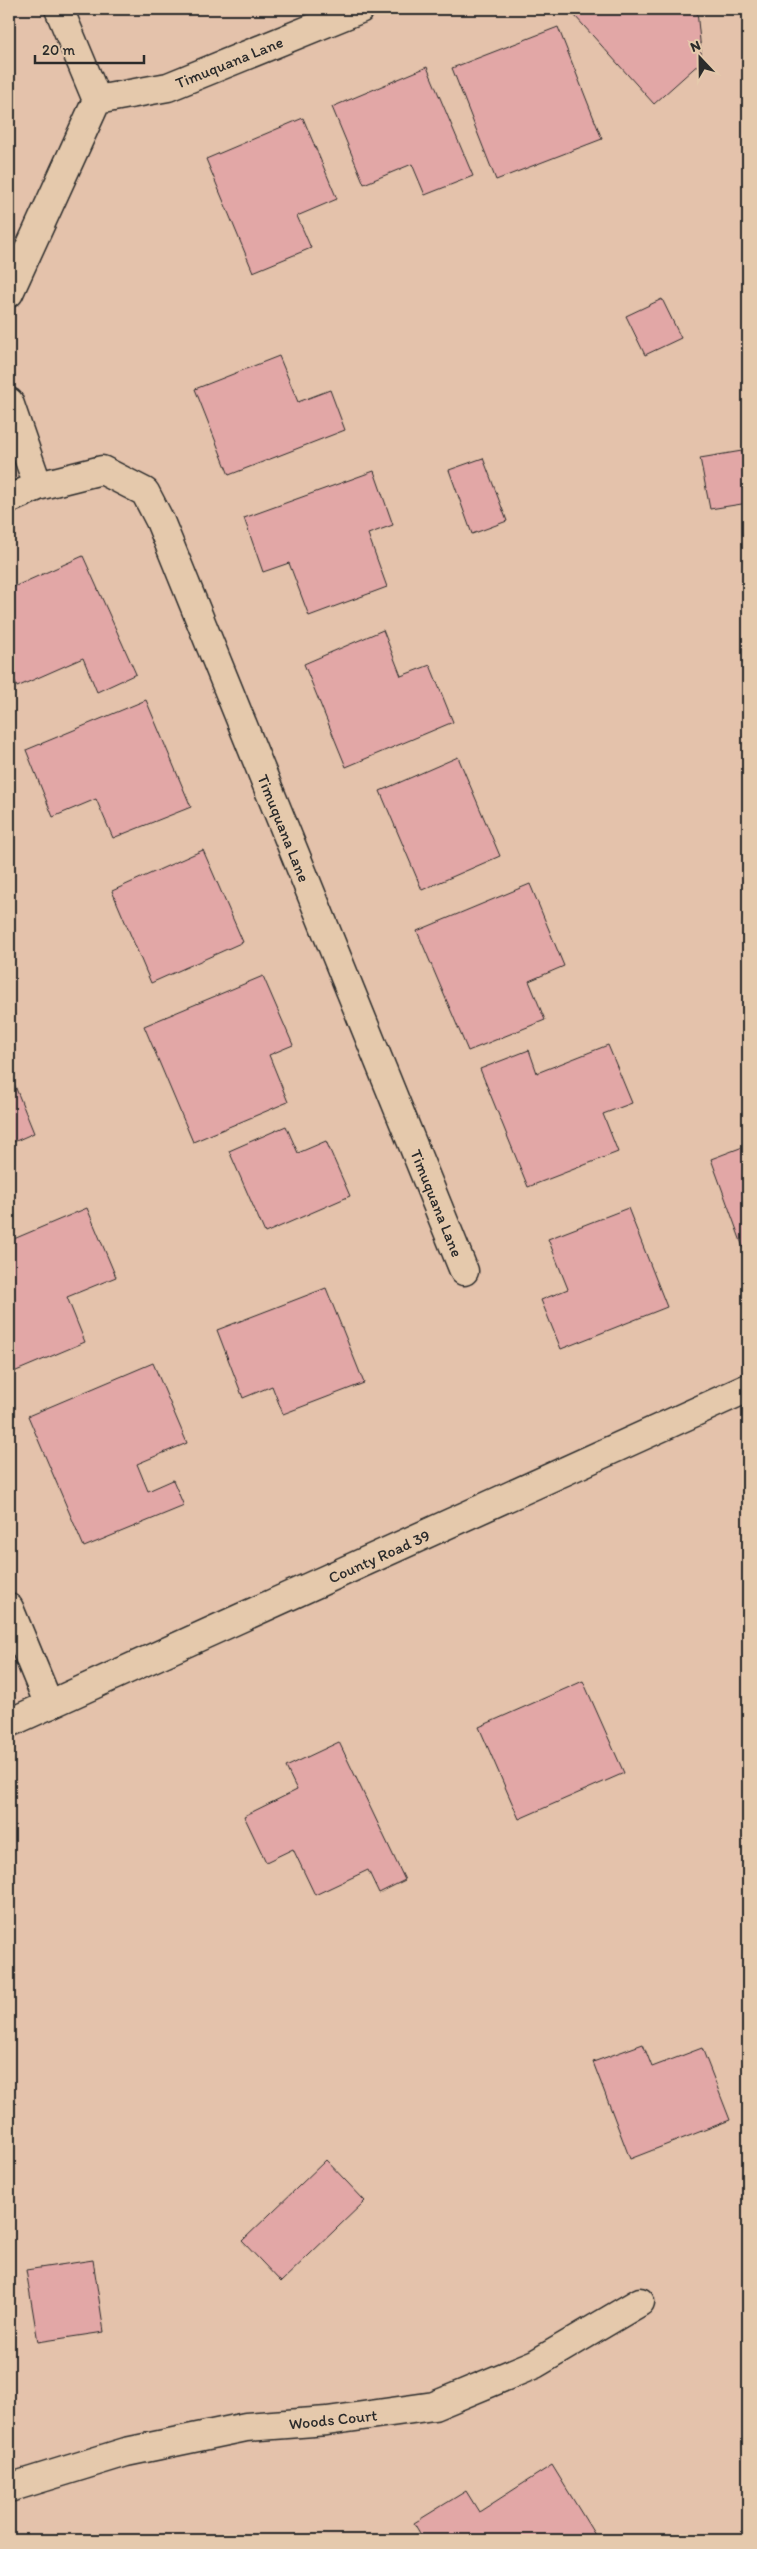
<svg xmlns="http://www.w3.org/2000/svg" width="757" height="2549" font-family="Itim,sans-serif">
	<rect width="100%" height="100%" fill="#e4c2ab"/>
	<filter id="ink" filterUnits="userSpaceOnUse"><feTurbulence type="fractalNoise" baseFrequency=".02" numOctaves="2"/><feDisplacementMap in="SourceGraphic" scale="10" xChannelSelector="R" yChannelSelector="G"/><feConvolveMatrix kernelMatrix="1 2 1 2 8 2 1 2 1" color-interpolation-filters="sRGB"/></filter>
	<g filter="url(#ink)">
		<!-- building -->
		<path fill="#e2a7a6" stroke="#2b2b2b" d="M583 9H699L697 11 702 61 654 104 575 16Z
			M558 27 602 139 496 180 452 68Z
			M427 67 473 176 425 195 412 164 364 184 332 107Z
			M303 118 337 199 297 216 311 248 253 272 206 159Z
			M662 299 681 338 645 355 626 316Z
			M279 356 298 402 330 390 345 430 229 475 195 389Z
			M748 450V503L710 509 700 458Z
			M483 458 507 521 472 534 449 470Z
			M374 471 393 525 368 534 387 587 309 616 289 563 263 572 244 518Z
			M83 556 136 674 97 692 83 658 17 687 9 667V589Z
			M383 630 401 676 430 665 453 722 346 767 304 664Z
			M146 700 191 807 113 838 96 799 53 817 26 750Z
			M458 757 500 856 422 890 380 791Z
			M203 850 243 942 151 983 112 891Z
			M530 884 564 966 529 981 545 1020 468 1051 417 931Z
			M263 976 293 1045 269 1055 288 1102 193 1142 144 1026Z
			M608 1045 632 1103 603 1114 618 1152 528 1187 480 1069 529 1050 537 1073Z
			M13 1081 34 1133 9 1144V1083Z
			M286 1126 298 1153 326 1141 350 1196 265 1233 229 1151Z
			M748 1145V1261L711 1159Z
			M87 1208 116 1277 67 1297 85 1342 9 1374V1241Z
			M628 1208 667 1307 561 1349 541 1300 568 1289 548 1239Z
			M326 1288 364 1383 283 1414 272 1386 243 1398 217 1330Z
			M153 1363 187 1443 137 1464 148 1491 173 1480 184 1506 84 1547 28 1416Z
			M583 1681 624 1773 519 1819 479 1727Z
			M339 1742 405 1880 379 1893 368 1870 315 1895 293 1849 266 1862 244 1816 297 1790 286 1767Z
			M643 2044 652 2067 702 2048 730 2120 630 2159 593 2062Z
			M326 2160 365 2201 281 2282 242 2241Z
			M93 2260 104 2332 38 2342 26 2270Z
			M552 2465 598 2540H424L414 2523 466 2491 479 2512Z"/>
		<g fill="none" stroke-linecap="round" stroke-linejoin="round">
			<!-- minor casing -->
			<g stroke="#2b2b2b" stroke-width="31">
				<path id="minor" d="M59 9 97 100
					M9 293 97 100 168 87 360 9
					M9 402 38 486
					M9 499 38 486 102 470 145 492 160 521 464 1271
					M9 1608 49 1705
					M9 2488 126 2452 246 2427 327 2421 434 2406 535 2364 640 2302"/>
			</g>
			<!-- tertiary casing -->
			<g stroke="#2b2b2b" stroke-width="31">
				<path id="tertiary" d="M9 1723 748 1388"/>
			</g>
			<!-- minor -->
			<use href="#minor" stroke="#e5c9ac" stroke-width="28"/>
			<!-- tertiary -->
			<use href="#tertiary" stroke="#e5c9ac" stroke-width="28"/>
		</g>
	</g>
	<g text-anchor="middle" stroke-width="4" stroke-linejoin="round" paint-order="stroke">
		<!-- street labels -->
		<g font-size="16" fill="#2b2b2b" stroke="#e5c9ac">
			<text transform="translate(229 62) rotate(-22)" y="6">Timuquana Lane</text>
			<text transform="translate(284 828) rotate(68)" y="6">Timuquana Lane</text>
			<text transform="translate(437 1203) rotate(68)" y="6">Timuquana Lane</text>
			<text transform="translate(379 1556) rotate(-24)" y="6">County Road 39</text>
			<text transform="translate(333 2419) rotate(-6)" y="6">Woods Court</text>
		</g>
	</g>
	<!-- margin -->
	<rect width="757" height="2549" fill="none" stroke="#e5c9ac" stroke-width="30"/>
	<rect x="15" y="15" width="727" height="2519" fill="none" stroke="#2b2b2b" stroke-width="2" filter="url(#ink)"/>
	<!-- north arrow -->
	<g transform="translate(700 58) rotate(338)" stroke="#e5c9ac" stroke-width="4" paint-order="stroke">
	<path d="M0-4L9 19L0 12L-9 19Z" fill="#2b2b2b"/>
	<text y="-8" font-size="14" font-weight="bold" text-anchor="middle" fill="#2b2b2b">N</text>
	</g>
	<!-- scale -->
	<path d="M35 55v8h109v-8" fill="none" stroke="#2b2b2b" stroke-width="2.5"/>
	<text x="42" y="55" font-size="15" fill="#2b2b2b" stroke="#e5c9ac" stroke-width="4" paint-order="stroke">20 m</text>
</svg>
